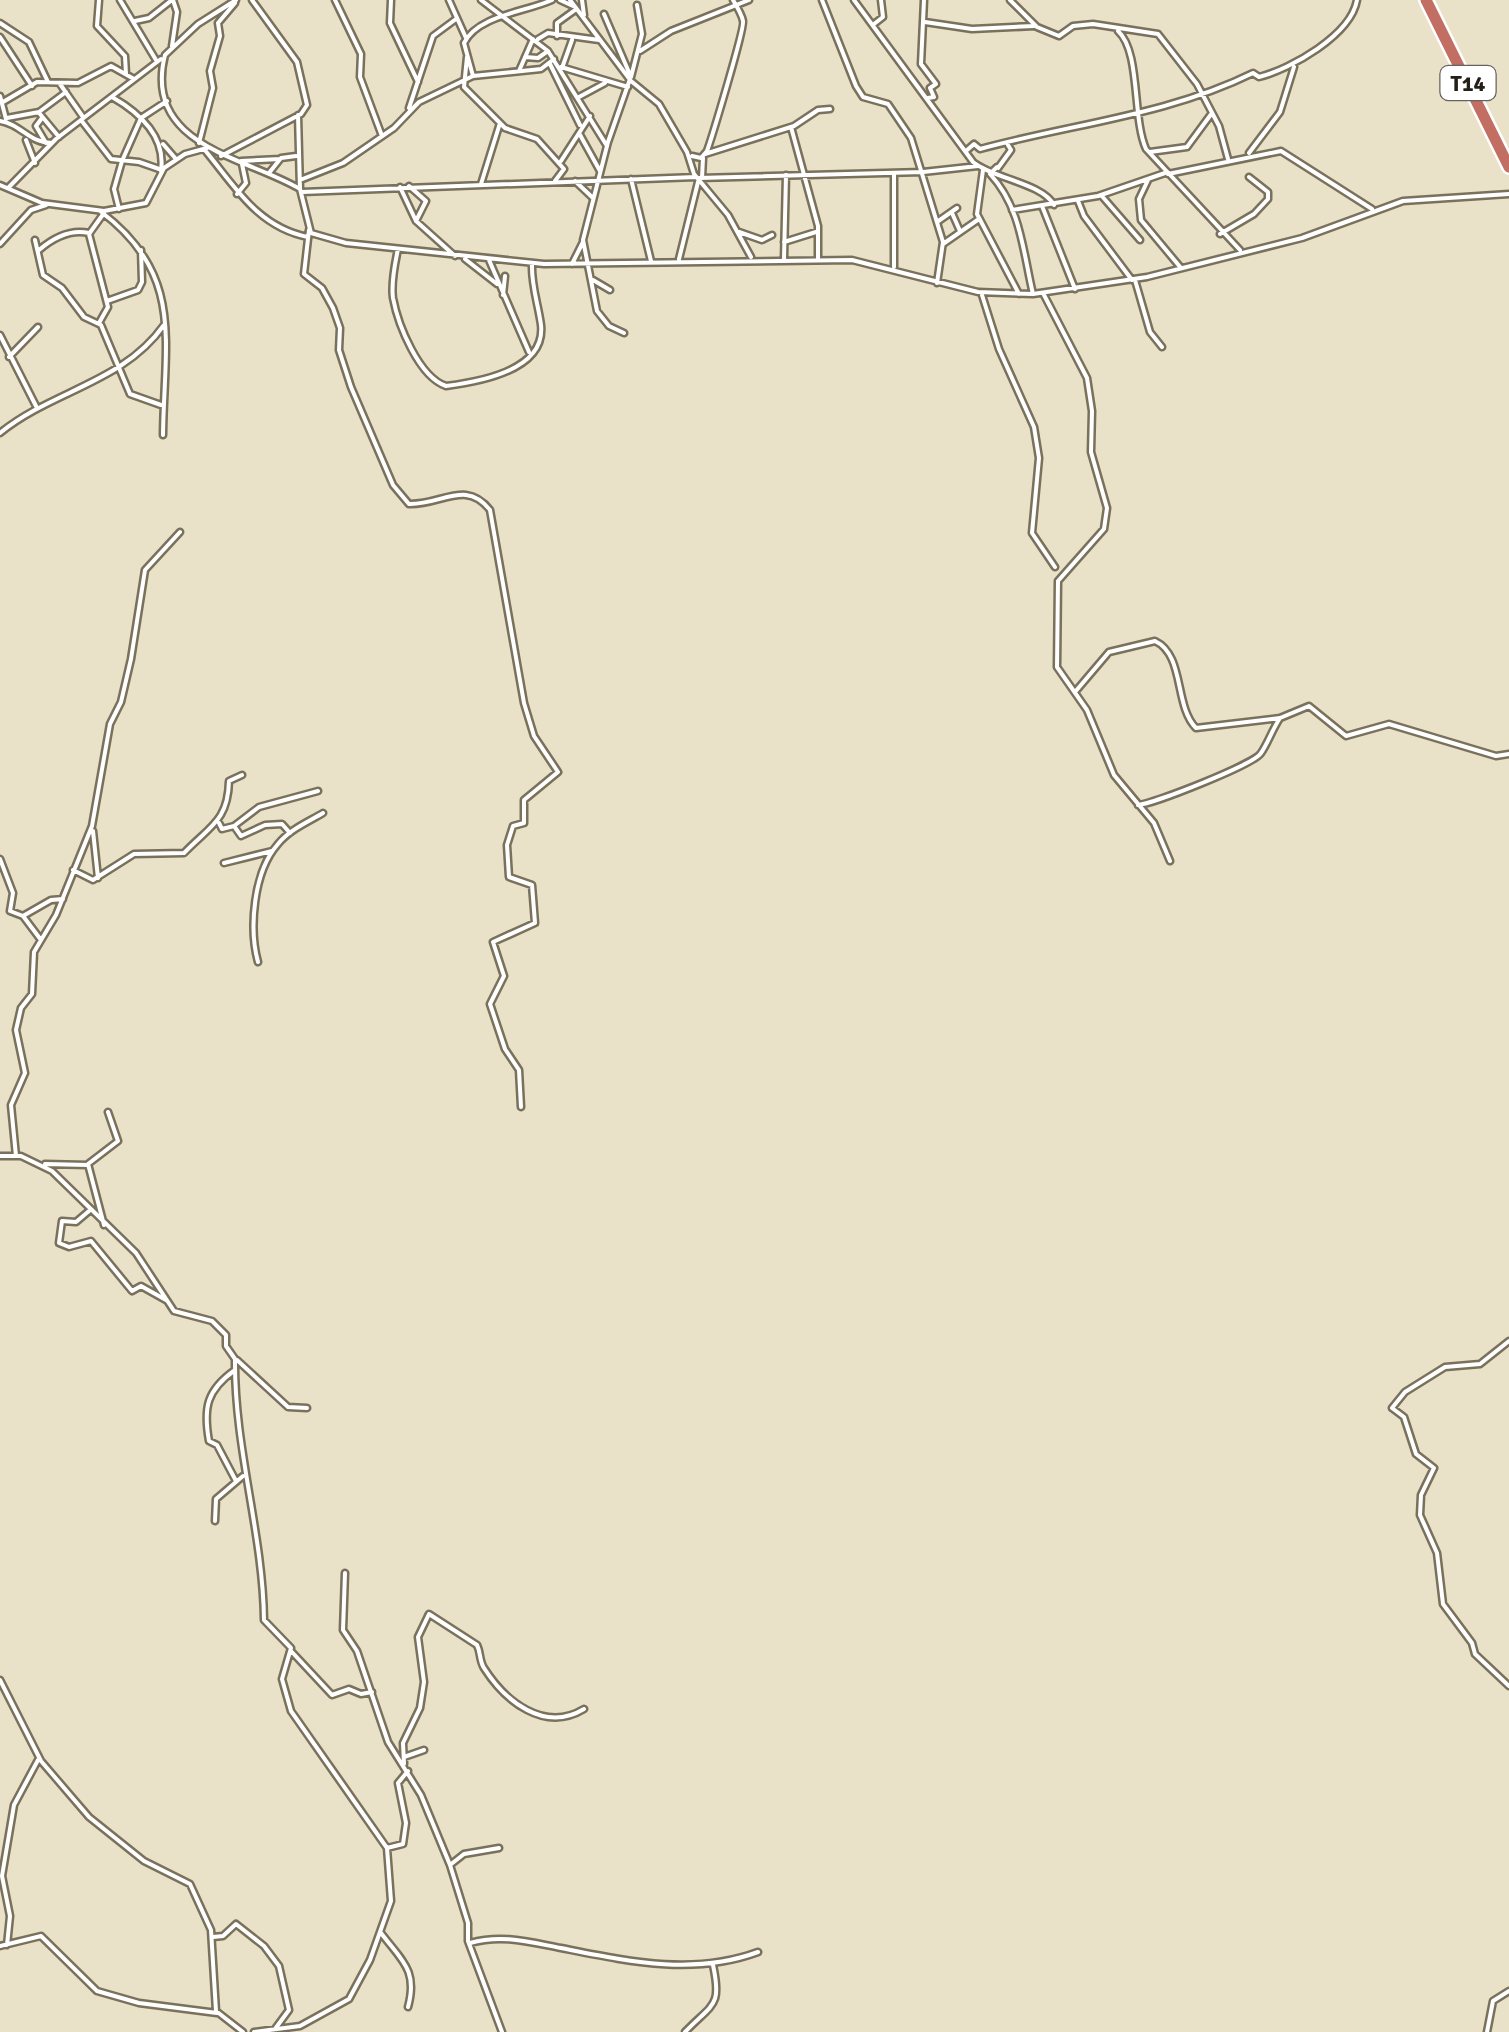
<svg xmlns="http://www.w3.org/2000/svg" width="1509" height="2032" font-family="Signika,sans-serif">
	<rect width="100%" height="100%" fill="#eae1c9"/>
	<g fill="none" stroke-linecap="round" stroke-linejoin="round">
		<!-- street casing -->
		<g stroke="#79715c" stroke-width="9">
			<path id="street" d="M99 0 97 26 125 56 126 74
				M120 0 156 60
				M236 0 198 24 165 55C142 146 246 157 300 189L311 233 346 243 544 264 852 260 978 292 1033 294 1147 277 1302 238 1403 201 1509 194
				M335 0 361 54 360 77 382 136
				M391 0 390 23 418 82
				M449 0 466 38
				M481 0 548 51 607 146
				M560 0 573 6
				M570 0 631 81 659 104 687 152 694 174 728 215 751 257
				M582 0 584 15
				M822 0 856 86 863 97 888 104 911 138 943 242 937 283
				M854 0 973 162C994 179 1042 183 1054 205
				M924 0 921 64 936 84 930 88 934 97 928 98
				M1010 0 1037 27 1059 36 1073 26 1093 24 1158 34 1197 84 1219 126 1228 159
				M604 14 631 77
				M135 21 149 18 172 0
				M925 22 972 29 1034 26
				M0 23 29 42 48 82
				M874 24 883 17 881 0
				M1118 31C1141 52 1132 118 1146 149L1240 250
				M557 36V23L575 10
				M0 37 32 86
				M538 39 548 33 599 40
				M172 46 177 12 173 0
				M640 51 671 31 749 0
				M467 57 464 87 505 128 537 139 564 169 555 181
				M525 57 538 58 548 51
				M550 64 580 125
				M561 67 628 87
				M562 68 572 40
				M519 71 533 39
				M473 76 464 43C478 15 526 12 552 0
				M631 77 642 34 637 5
				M60 84 83 117
				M0 96 6 119
				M112 97C140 113 166 137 161 171
				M579 97 605 83
				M3 102 37 82 78 83 111 66 134 79
				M409 108 433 36 456 19
				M40 114 59 137
				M298 115 300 189
				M7 118 39 112 66 92
				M42 118 36 126 46 143
				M81 120 111 159 139 162 162 170
				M0 121C21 124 29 143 52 143
				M791 127 818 226V258
				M579 133 600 171
				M26 140 35 163
				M199 143 213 88 210 71 220 36 218 23 235 3
				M163 144 176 159
				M204 149C234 185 257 227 308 237
				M966 151 974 144 980 149C1071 124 1168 115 1253 73L1259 77C1291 69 1351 35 1357 0
				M1150 152 1187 147 1212 113
				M1249 153 1280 112 1294 67
				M705 154 794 126 818 110 830 109
				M221 156 301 114 307 105 297 62 252 0
				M692 156 701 158 707 151C712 137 745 28 743 21 742 15 736 5 733 0
				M122 161 141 118 167 101
				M241 161 280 159
				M561 161 590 116
				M997 167 990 174C1021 207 1023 252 1033 294
				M998 168 1011 150 1008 145
				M983 170 977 214 1019 294
				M269 173 281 158 296 156
				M1168 174 1281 151 1372 209
				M702 178 703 158
				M631 179 651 261
				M300 180 343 163 394 128 419 102 473 76 541 69 554 59
				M1148 180 1139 199 1141 220 1181 268
				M575 181 593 198
				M481 184 500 123
				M0 185 42 203 104 211 146 203 164 168 185 154 207 148
				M409 186 426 201 416 221
				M9 187 56 139 161 59
				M400 187 416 221 455 256
				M302 192 696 177
				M237 194 246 183 242 164
				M1101 195 1140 240
				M1078 201 1084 216 1132 280
				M1042 206 1075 289
				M119 209 114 189 122 161
				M1012 210 1098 196 1165 173
				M100 211C185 274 164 342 163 435
				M952 213 960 231
				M937 222 957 208
				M309 230 304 274 322 288 333 308 340 328 339 350 351 387 393 485 409 504C442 505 466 479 490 510L524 703 534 736 558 772 524 800V823L513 826 507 845 509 877 532 885 535 923 493 942 504 976 490 1004 505 1049 519 1070 521 1107
				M739 232 762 240 772 235
				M1220 234 1254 214 1268 199V192L1249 177
				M35 240 43 275 62 288 84 317 101 325 130 394 161 405
				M784 242 816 232
				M0 244 31 210 46 205
				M943 244 979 219
				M398 249C395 263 391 284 393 298 398 325 419 377 446 386 478 382 546 371 541 325 538 303 531 285 532 263
				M39 250C53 238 71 229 89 233
				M465 259 497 284
				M679 259 699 178 923 172 978 166
				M784 259 786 175
				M489 260 529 352
				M572 264 583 242
				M894 267V173
				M593 280 610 290
				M1135 280 1150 332 1162 347
				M1043 293 1087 378 1092 411 1091 452 1107 508 1104 529 1058 581 1057 667 1087 710 1114 775 1154 823 1170 861
				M503 295 505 276
				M982 295 999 349 1034 427 1039 458 1032 533 1055 567
				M107 301 138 290 142 282 141 250
				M99 323 108 307 89 234 104 213
				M624 333 609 326 597 311 583 240 608 142 630 79
				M0 335 36 406
				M9 357 38 327
				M0 433C53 390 123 383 164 325
				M1075 692 1109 652 1155 641C1185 655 1174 706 1196 728L1280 718 1309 706 1346 736 1389 724 1496 756 1509 754
				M1138 805C1153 804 1255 764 1261 753 1268 743 1272 730 1280 718
				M219 823 222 829 234 826 241 836 265 825 282 824 290 833
				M234 826 259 807 318 791
				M93 831 98 878
				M0 859 13 893 10 911 23 916 51 900 63 899
				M224 863 272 851
				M73 870 93 880 134 854 184 853C210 826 228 821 229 781L242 775
				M23 916 41 940
				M258 962C249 929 253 872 278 844 289 830 308 822 323 813
				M0 1156H21L52 1171 136 1253 174 1311 212 1321 226 1335V1346L235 1359C234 1448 263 1533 264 1620L291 1648 282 1679 291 1711 387 1848 391 1901 370 1960 349 1999 300 2026 254 2032
				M16 1156 11 1105 25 1073 16 1030 21 1008 32 994 34 952 56 915 92 826 110 724 121 702 131 659 145 570 180 532
				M45 1164 88 1165
				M89 1211 76 1222 62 1221 59 1243 69 1247 91 1241 132 1291 141 1286 166 1300
				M104 1225 88 1164 118 1141 108 1112
				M1509 1341 1480 1364 1445 1367 1405 1392 1392 1408 1404 1417 1416 1454 1434 1468 1421 1495 1420 1515 1437 1553 1443 1604 1472 1643 1475 1654 1509 1686
				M237 1360 288 1407 307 1408
				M235 1370C207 1390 203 1407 209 1441L217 1445 236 1481
				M215 1521 216 1499 243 1476
				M345 1573 343 1630 357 1651 388 1742 421 1795 450 1865
				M291 1651 332 1695 349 1689 361 1694 372 1692
				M0 1680 41 1761 89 1817 144 1861 190 1884 211 1930 216 2011 243 2032
				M404 1757 424 1750
				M404 1764 403 1743 420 1708 424 1682 418 1637 429 1614 477 1645C481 1653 479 1660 484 1668 505 1701 544 1733 584 1709
				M387 1848 403 1844 406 1823 398 1783 408 1771
				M499 1848 464 1854 450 1865 468 1923V1941L502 2032
				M381 1933C402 1961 418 1970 408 2007
				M213 1937 223 1936 236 1924 264 1946 279 1966 289 2010 275 2029
				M470 1943C502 1934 529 1942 561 1948 627 1961 693 1976 758 1952
				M7 1945 10 1916 2 1876 14 1805 38 1760
				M0 1946 41 1936 97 1991 139 2003 217 2013
				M685 2032C713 2003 722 2007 713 1965
				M1487 2032 1493 2001 1509 1991"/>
		</g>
		<!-- highway casing -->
		<g stroke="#fff" stroke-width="16">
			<path id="highway" d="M1426 0 1509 167"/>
		</g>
		<!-- street -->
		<use href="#street" stroke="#fff" stroke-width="4"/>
		<!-- highway -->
		<use href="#highway" stroke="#c36e63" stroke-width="11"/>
	</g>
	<g text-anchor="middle" stroke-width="8" stroke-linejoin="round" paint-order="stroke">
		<!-- shield labels -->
		<rect fill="#fff" stroke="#66635d" stroke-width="2.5" x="1440.5" y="66" width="55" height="34" rx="8"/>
		<g font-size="22" font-weight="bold" fill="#242018">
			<text x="1468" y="91">T14</text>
		</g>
	</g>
</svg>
